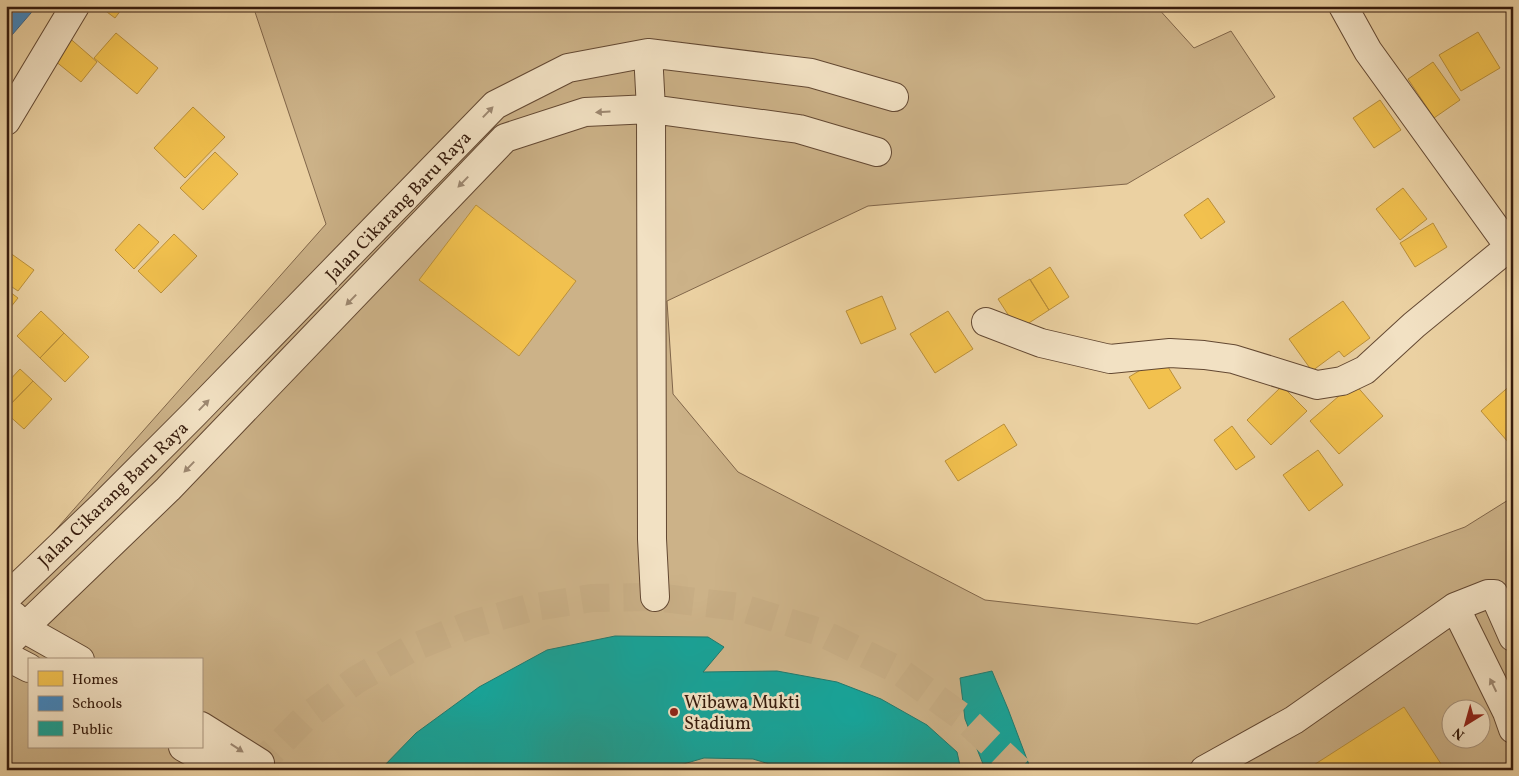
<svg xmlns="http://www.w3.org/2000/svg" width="1519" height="776" font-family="Vollkorn,serif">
	<rect width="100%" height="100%" fill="#ebd1a2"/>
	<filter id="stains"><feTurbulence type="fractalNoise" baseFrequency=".004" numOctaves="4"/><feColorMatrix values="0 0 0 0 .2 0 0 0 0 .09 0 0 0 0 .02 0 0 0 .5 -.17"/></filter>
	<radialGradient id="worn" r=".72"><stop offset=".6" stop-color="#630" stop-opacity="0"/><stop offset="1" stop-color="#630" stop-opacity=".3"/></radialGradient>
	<!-- grass -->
	<path fill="#ccb288" stroke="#81664a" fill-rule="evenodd" d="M253 6H1156L1194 48 1231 31 1275 97 1127 184 868 206 667 301 673 394 738 472 985 600 1197 624 1465 527 1513 497V770H6V586L326 224ZM29 660H201V747H29ZM1452 708H1482V738H1452Z"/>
	<!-- homes -->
	<path fill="#f2c14e" stroke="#ba8f3a" d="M99 6H124L115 18Z
		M1478 32 1500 68 1461 91 1439 55Z
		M116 33 158 68 137 94 94 58Z
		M66 35 97 62 81 82 49 56Z
		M1433 62 1460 100 1434 118 1408 79Z
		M1380 100 1401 130 1374 148 1353 118Z
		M193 107 225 137 185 178 154 148Z
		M215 152 238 174 203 210 180 188Z
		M1403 188 1427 219 1400 240 1376 209Z
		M1208 198 1225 222 1201 239 1184 215Z
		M476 205 576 281 519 356 419 280Z
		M1433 223 1447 247 1415 267 1400 243Z
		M139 224 159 242 134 269 115 250Z
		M174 234 197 256 161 293 138 271Z
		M6 250 34 270 18 291 6 283Z
		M1050 267 1069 297 1049 310 1030 280Z
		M1030 279 1049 310 1018 330 998 299Z
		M6 289 18 298 6 313Z
		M882 296 896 329 861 344 846 311Z
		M1343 301 1370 338 1344 357 1339 351 1312 371 1289 339Z
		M41 311 64 333 40 358 17 336Z
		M948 311 973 349 935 373 910 334Z
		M64 333 89 357 65 382 40 358Z
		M1162 357 1181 388 1149 409 1129 377Z
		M20 369 33 381 6 409V384Z
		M33 381 52 399 24 429 6 413V409Z
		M1354 383 1383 416 1339 454 1310 421Z
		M1513 383V438L1508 442 1481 411Z
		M1282 386 1307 411 1271 445 1247 420Z
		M1004 424 1017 445 958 481 945 461Z
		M1232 426 1255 457 1236 470 1214 440Z
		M1318 450 1343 485 1309 511 1283 475Z
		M1404 707 1445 770H1306Z"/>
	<!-- schools -->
	<path fill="#3f88c5" stroke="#3c678e" d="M6 6H37L6 42Z"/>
	<!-- public -->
	<path fill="#17a398" stroke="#207a6e" d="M615 636 708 637 724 647 703 672 777 671 837 682 881 699 927 725 957 752 961 770H789L753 759 704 758 663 770H380L416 733 479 687 547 650Z
		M992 671 1008 709 1031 770H982L983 764 965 719 960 678Z"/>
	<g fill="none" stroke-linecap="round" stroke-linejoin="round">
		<!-- minor-tunnel -->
		<path stroke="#c7ad84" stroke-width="28" stroke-dasharray="28 14" stroke-linecap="butt" d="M254 770 305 718 356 680 410 649 469 625 529 608 592 598 655 597 739 607 820 632 896 669 965 719 1019 770"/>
		<!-- minor casing -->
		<g stroke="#634832" stroke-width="30">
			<path id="minor" d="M1343 6 1368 51 1513 252
				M648 53 651 109 652 539 655 597
				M6 121 75 6
				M986 322 1041 343 1110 359 1170 353 1204 355 1233 359 1317 385 1342 381 1365 370 1414 325 1509 247
				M6 598 102 506 194 414 495 105 568 68 648 53 811 73 894 97
				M1455 607 1507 712 1513 729
				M14 616 25 629 80 660
				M6 645 168 489 505 138 585 112 651 109 799 129 877 152
				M6 656 29 668
				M201 726 260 763
				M183 747 224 770
				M1204 770 1294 720 1455 607 1488 594H1494L1513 637"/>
		</g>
		<!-- minor -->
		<use href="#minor" stroke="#f2e1c3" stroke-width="28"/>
	</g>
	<!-- one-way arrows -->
	<defs><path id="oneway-solid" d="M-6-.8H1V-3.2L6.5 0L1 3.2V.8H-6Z" transform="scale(1.25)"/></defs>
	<g fill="#9d8871">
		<use href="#oneway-solid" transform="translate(488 112) rotate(-46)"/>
		<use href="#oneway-solid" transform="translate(603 112) rotate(177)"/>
		<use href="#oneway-solid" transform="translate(463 182) rotate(134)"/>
		<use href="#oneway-solid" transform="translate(351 300) rotate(134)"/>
		<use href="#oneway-solid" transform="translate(204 405) rotate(-46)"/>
		<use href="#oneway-solid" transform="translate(189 467) rotate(134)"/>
		<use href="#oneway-solid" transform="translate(1493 685) rotate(-116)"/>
		<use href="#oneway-solid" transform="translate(237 748) rotate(33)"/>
	</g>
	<!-- markers -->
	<circle fill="#8f2418" stroke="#f2e1c3" stroke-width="2" cx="674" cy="712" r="5"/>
	<g text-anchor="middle" stroke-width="5" stroke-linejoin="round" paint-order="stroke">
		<!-- street labels -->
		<g font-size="18" fill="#361b0c" stroke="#f2e1c3">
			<text transform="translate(398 206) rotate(-46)" y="6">Jalan Cikarang Baru Raya</text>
			<text transform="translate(113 494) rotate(-44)" y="6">Jalan Cikarang Baru Raya</text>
		</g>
		<!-- poi labels -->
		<g font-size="18" fill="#361b0c" stroke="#f2e1c3" text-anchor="start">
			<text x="684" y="708">Wibawa Mukti<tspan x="684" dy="21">Stadium</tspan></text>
		</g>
	</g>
	<!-- margin -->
	<rect width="1519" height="776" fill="none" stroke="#ebd1a2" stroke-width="25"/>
	<rect x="8" y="8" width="1504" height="761" fill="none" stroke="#361b0c" stroke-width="2.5"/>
	<rect x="12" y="12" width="1494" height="751" fill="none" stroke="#361b0c"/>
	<!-- legend -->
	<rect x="28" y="658" width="175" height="90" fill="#f2e1c3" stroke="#a7927a"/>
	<rect x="38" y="671" width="25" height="15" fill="#f2c14e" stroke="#a7927a"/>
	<text x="72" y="684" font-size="15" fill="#361b0c">Homes</text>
	<rect x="38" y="696" width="25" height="15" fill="#3f88c5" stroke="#a7927a"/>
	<text x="72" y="708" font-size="15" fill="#361b0c">Schools</text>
	<rect x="38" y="721" width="25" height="15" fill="#17a398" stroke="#a7927a"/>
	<text x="72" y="734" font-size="15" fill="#361b0c">Public</text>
	<!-- north arrow -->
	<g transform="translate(1466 724) rotate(217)"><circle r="24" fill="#f2e1c3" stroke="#a7927a"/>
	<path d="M0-4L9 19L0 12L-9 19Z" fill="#8f2418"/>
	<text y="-8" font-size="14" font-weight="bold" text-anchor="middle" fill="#361b0c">N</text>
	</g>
	<rect width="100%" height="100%" filter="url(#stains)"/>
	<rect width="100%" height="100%" fill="url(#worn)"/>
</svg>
